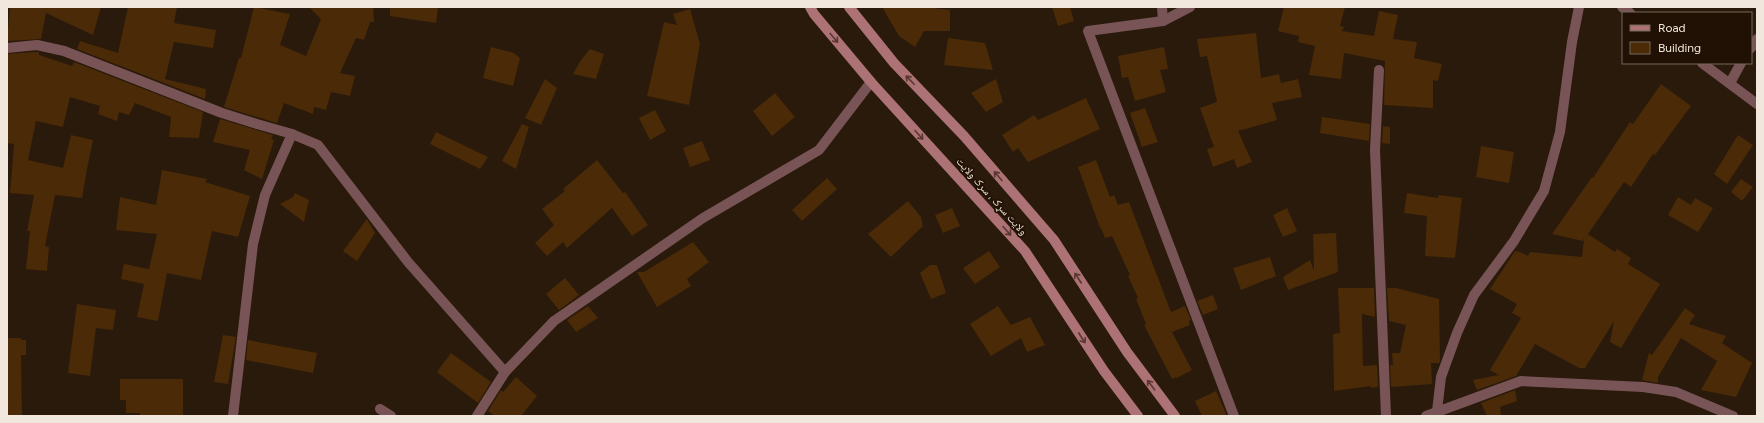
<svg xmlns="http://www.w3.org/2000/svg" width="1764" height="423" font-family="Figtree,'Noto Naskh Arabic',sans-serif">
	<rect width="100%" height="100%" fill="#2a1a0b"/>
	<!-- building -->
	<path fill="#4a2a07" d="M10 7H101L93 35 46 13 41 39 7 41Z
		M128 7H177L174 23 216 30 213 48 174 42 165 79 206 89 205 99 77 49 80 41 118 53Z
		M254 7 290 14 280 45 306 56 321 19 309 7H373L374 22H370L364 40 356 38 340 73 355 76 350 96 331 92 326 110 314 107 313 114 284 103 277 123 224 107 239 58H241Z
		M390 7H438L436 23 390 16Z
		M882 7H926L950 10V31H924L915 47 899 36Z
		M1052 7H1070L1074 21 1058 26Z
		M1284 7H1345L1340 26 1344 27 1342 31 1374 36 1379 11 1398 15 1393 39 1417 42 1414 58 1442 64 1438 81 1433 80V108L1384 105 1385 61 1344 53 1341 79 1309 75 1315 46 1298 42 1299 36 1278 31Z
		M690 9 700 44 689 105 647 96 664 22 677 25 673 14Z
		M1256 33 1261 78 1279 74 1281 83 1298 79 1302 97 1272 103 1277 120 1238 131 1252 162 1237 168 1234 159 1213 167 1207 149 1214 147 1200 108 1217 102 1207 56 1200 57 1197 39Z
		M948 38 985 43 993 70 944 65Z
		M491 47 514 53 520 58 513 86 483 78Z
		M1164 47 1168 69 1160 70 1166 92 1135 101 1128 77 1122 78 1118 56Z
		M590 49 604 54 596 79 573 74 581 60Z
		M37 52H39V55L72 66 74 62 203 112 199 138 169 137 171 117 135 103 129 115 119 112 117 121 98 114 100 106 70 97 63 127 36 121 28 160 63 168 71 135 93 140 87 169 82 198 55 195 45 246 49 247 47 271 26 269 30 231H27L34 195 10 193 14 144 7 143V54Z
		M545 79 557 88 541 125 525 118Z
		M996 79 1003 102 986 112 971 93Z
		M1661 84 1691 106 1655 155 1653 154 1631 187 1624 182 1588 234 1615 252 1617 249 1631 258 1628 264 1660 284 1621 348 1610 342 1614 321 1585 368H1579L1535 344 1516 376 1477 390 1473 380 1499 375 1490 370 1521 318 1512 313 1517 304 1490 289 1515 251 1520 252 1528 256 1530 252 1582 257 1584 239 1583 241 1552 234 1592 177 1593 178 1630 122 1633 124Z
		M775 93 795 117 772 136 753 111Z
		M1086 98 1100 129 1028 162 1018 148 1013 152 1002 135 1034 115 1038 120Z
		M1145 108 1158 142 1142 147 1130 113Z
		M655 110 666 131 650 140 639 118Z
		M1322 117 1370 124 1369 141 1320 133Z
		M220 119 273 135 271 139 274 140 262 179 244 170 250 150 213 142Z
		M522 124 529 127 516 169 502 161Z
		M1383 126 1390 127V144L1382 143Z
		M436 132 488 157 480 169 430 144Z
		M1738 135 1753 145 1727 184 1714 174Z
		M702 141 710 160 690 167 683 148Z
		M1481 146 1514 152 1509 183 1476 177Z
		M597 160 623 193 625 192 648 225 632 236 612 208 567 248 563 242 547 256 535 243 554 225 542 209 565 191 563 189Z
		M1096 160 1110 197 1114 195 1118 205 1129 202 1171 312 1185 306 1191 320 1189 321 1190 325 1172 332 1192 370 1177 378 1176 377 1172 379 1144 325 1146 324 1136 299 1138 298 1128 276 1130 275 1112 236 1105 238 1101 228H1100L1078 167Z
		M162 170 207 179 205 182 250 196 238 237 212 231 201 280 167 273 158 321 137 317 144 284 121 279 124 264 149 269 157 234 116 230 120 197 156 205Z
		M827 178 837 189 802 221 792 210Z
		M1741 179 1753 187 1742 201 1731 192Z
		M295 193 309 200 304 222 280 204 293 197Z
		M1407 193 1438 198 1439 195 1462 198 1455 258 1425 256 1427 216 1404 213Z
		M1678 197 1691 205 1695 198 1713 208 1698 232 1668 215Z
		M908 201 921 217 923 226 891 257 868 234Z
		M952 208 960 226 943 233 935 215Z
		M1287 208 1297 231 1283 237 1273 215Z
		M367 219 375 233 357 261 343 251Z
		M1336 233 1338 272 1288 290 1283 277 1310 260 1314 271 1313 234Z
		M693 242 709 262 687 279 691 286 657 307 637 272H644Z
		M989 251 1000 267 975 284 963 268Z
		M1270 257 1276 276 1241 290 1233 268Z
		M930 265H937L946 293 931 299 920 273Z
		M565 278 579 295 559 310 546 294Z
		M1338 288H1374L1375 317 1362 314 1363 366 1377 365 1378 387 1371 388V386L1334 391 1333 334 1340 333Z
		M1387 288H1396L1439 299 1440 361 1439 363H1431L1432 384 1391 387 1390 365H1393L1392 353H1400L1406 325 1389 321Z
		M1213 295 1218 309 1203 315 1197 301Z
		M77 304 116 310 113 330 96 328 90 376 68 373Z
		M588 306 598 318 576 332 567 320Z
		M998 306 1011 325 1030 317 1045 345 1027 352 1021 338 991 356 970 324Z
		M1685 308 1695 315 1689 324 1726 336 1722 343 1752 363 1736 397 1701 390 1717 361 1681 338 1658 377V383L1642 380 1649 353 1652 355Z
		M223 335 236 337 228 384 214 382Z
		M7 338H21V340H26V355H21L22 415 7 416Z
		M248 340 317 353 313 373 246 360Z
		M451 353 491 382 478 403 437 372Z
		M516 377 537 396 521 416H495L488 411 501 390 503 392Z
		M120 379H183V416H140V413H126V400H120Z
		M1515 390 1517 401 1500 407 1501 416H1487L1481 403Z
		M1216 391 1227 416H1202L1195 401Z"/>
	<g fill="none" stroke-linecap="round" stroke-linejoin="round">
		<!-- service -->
		<path stroke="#795456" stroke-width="10" d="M1162 7 1163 21
			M7 48 37 45 64 51 222 113 257 124 292 134 318 145 408 262 505 372
			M380 409 391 416"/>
		<!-- minor -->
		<path stroke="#795456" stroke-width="10" d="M1190 7 1163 21 1088 31 1234 416
			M1622 7 1630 13
			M1751 48 1757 39
			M1702 63 1757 104
			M1379 70 1375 150 1386 416
			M1730 83 1741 63
			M1437 411 1441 377 1457 333 1474 295 1514 241 1544 191 1560 132 1572 42 1579 7
			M233 416 253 244 265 195 292 134
			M477 416 505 372 554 321 703 218 819 150 871 82
			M1426 416 1521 381 1643 387 1676 392 1733 416"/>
		<!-- secondary -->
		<path stroke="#ad7275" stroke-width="10" d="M810 7 814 14 871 82 1025 251 1104 371 1138 416
			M849 7 894 63 964 136 1054 240 1127 352 1175 416"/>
	</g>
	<!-- one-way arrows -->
	<defs><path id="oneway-shaft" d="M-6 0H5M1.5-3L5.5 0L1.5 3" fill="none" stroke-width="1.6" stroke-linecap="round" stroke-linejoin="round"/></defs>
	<g stroke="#583831">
		<use href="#oneway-shaft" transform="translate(834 38) rotate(50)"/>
		<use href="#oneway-shaft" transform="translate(910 80) rotate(-134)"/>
		<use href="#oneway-shaft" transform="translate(919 135) rotate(48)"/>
		<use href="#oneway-shaft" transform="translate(998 176) rotate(-131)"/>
		<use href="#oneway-shaft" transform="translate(1007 231) rotate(48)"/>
		<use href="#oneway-shaft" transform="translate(1078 278) rotate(-123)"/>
		<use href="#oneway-shaft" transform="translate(1082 338) rotate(57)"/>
		<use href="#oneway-shaft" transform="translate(1151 385) rotate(-127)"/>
	</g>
	<g text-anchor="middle" stroke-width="3.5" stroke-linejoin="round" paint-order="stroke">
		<!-- street labels -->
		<g font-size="11" fill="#f2e7dd" stroke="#201104">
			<text transform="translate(992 196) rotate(48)" y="4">ولایت سړک ، سرک ولایت</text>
		</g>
	</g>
	<!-- border -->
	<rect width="1764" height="423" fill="none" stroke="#f2e7dd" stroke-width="16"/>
	<!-- legend -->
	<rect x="1622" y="12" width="130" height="52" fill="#201104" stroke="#74675b"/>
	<rect x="1630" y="25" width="20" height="6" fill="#ad7275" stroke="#74675b"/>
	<text x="1658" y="32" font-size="12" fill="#f2e7dd">Road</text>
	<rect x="1630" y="42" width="20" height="12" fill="#4a2a07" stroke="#74675b"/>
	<text x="1658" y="52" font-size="12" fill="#f2e7dd">Building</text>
</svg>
